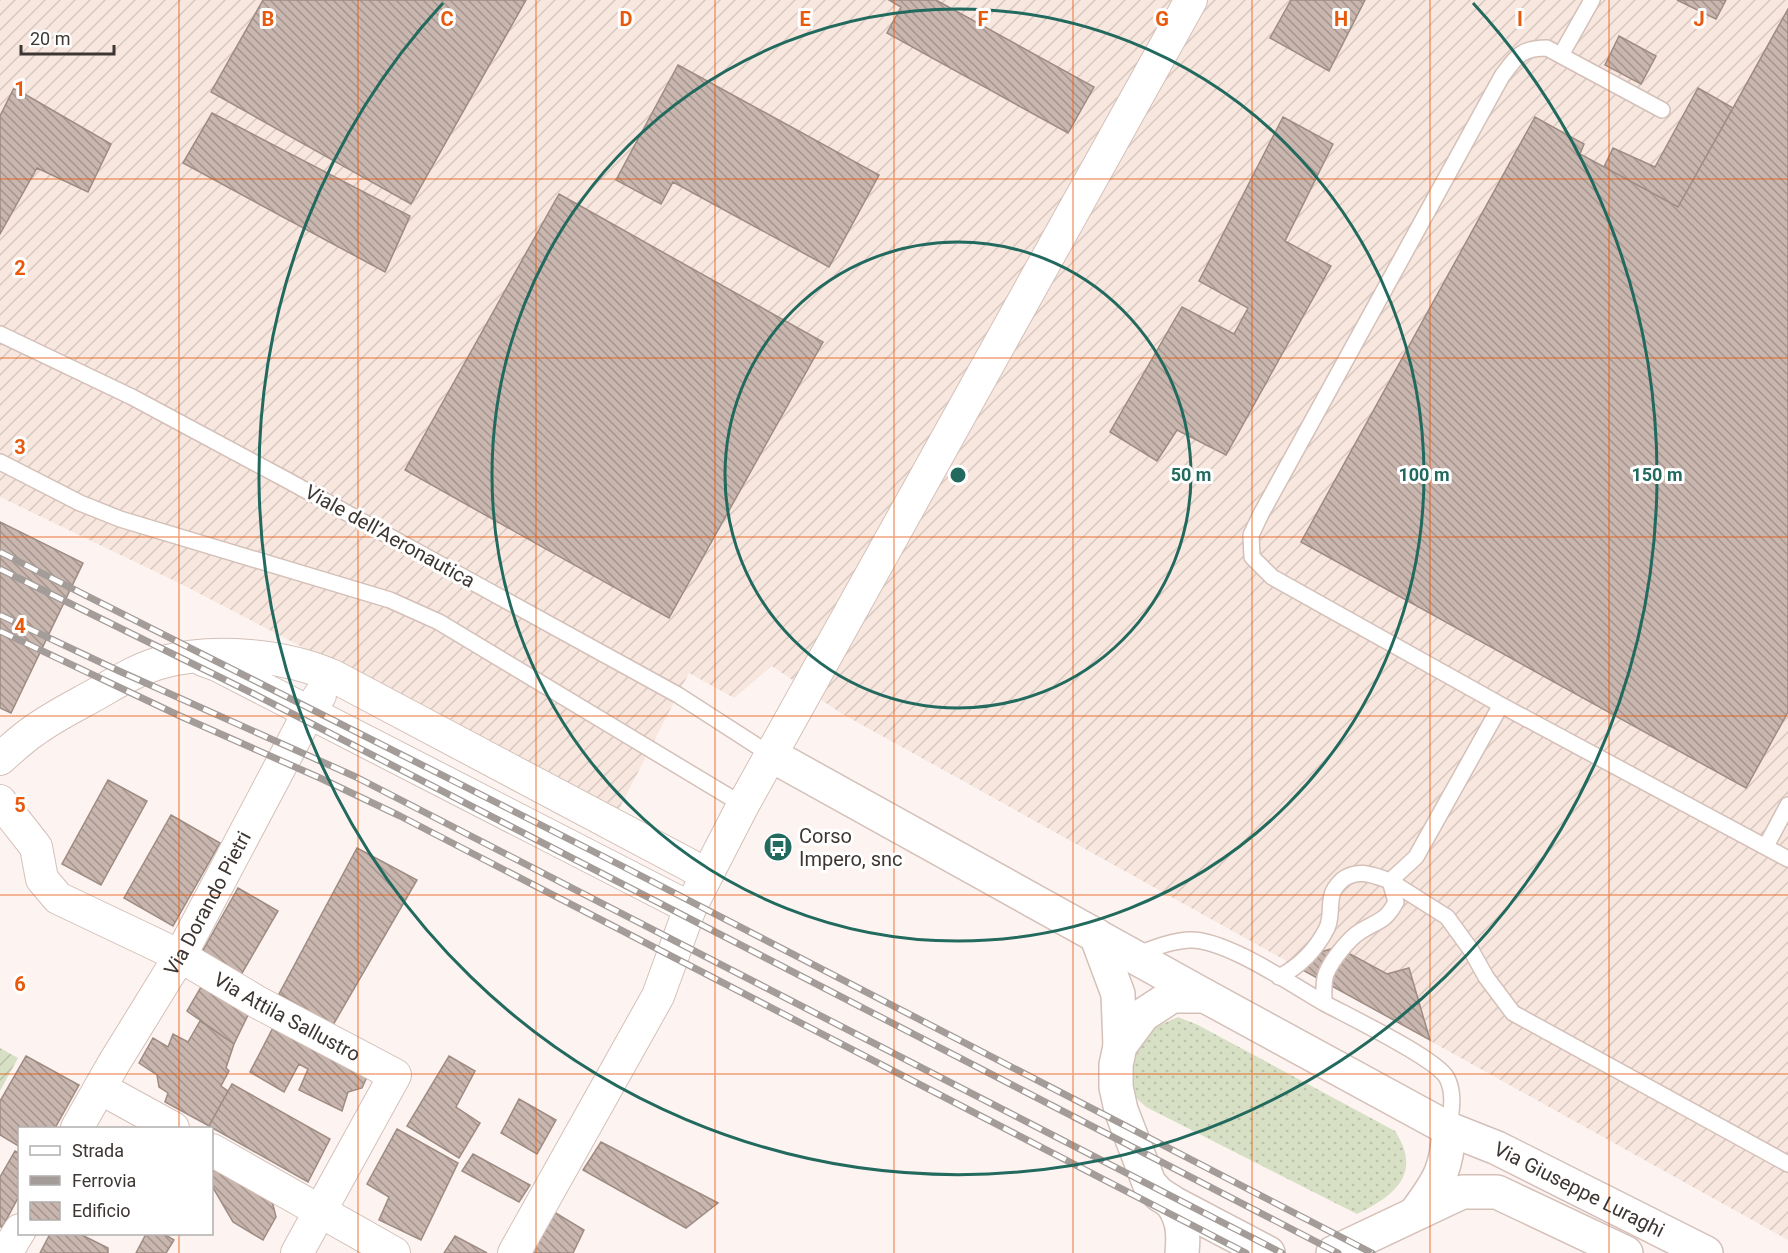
<svg xmlns="http://www.w3.org/2000/svg" width="1788" height="1253" font-family="Roboto,sans-serif">
	<defs>
		<pattern id="industrial-furrows" width="10" height="10" patternUnits="userSpaceOnUse" patternTransform="scale(1.5)"><rect width="10" height="10" fill="#f8e7df"/><path d="M-1 1l2-2M0 10L10 0M9 11l2-2" fill="none" stroke="#d6c7c0"/></pattern>
		<pattern id="grass-dots" width="8" height="8" patternUnits="userSpaceOnUse" patternTransform="scale(1.5)"><rect width="8" height="8" fill="#d7e0c4"/><path d="M2 2h.1M6 6h.1" fill="none" stroke="#b9c1a9" stroke-width="1.8" stroke-linecap="round"/></pattern>
		<pattern id="garden-furrows" width="10" height="10" patternUnits="userSpaceOnUse" patternTransform="scale(1.5)"><rect width="10" height="10" fill="#d7e0c4"/><path d="M-1 1l2-2M0 10L10 0M9 11l2-2" fill="none" stroke="#b9c1a9"/></pattern>
		<pattern id="building-back-hatch" width="6" height="6" patternUnits="userSpaceOnUse" patternTransform="scale(1.5)"><rect width="6" height="6" fill="#c9b6ae"/><path d="M-1 5l2 2M0 0l6 6M5-1l2 2" fill="none" stroke="#a4958e"/></pattern>
	</defs>
	<rect width="100%" height="100%" fill="#fdf4f1"/>
	<!-- industrial -->
	<path fill="url(#industrial-furrows)" d="M0 0H1788V1240L839 712 772 666 734 698 689 673 618 811 181 584 0 497Z"/>
	<!-- grass -->
	<path fill="url(#grass-dots)" d="M1178 1017 1198 1025 1395 1131C1423 1174 1394 1196 1357 1214L1146 1107 1133 1095 1126 1078 1132 1056 1153 1028Z"/>
	<!-- garden -->
	<path fill="url(#garden-furrows)" d="M0 1048 18 1058 0 1091Z"/>
	<!-- building -->
	<path fill="url(#building-back-hatch)" stroke="#9e8c83" stroke-width="1.5" d="M263 0H526L411 204 211 92Z
		M889 0H936L1094 87 1068 133 887 33 901 7Z
		M1291 0H1365L1329 71 1270 38Z
		M1677 0H1726L1716 19Z
		M1788 9V712L1746 788 1301 542 1535 117 1584 144 1580 154 1678 207Z
		M1619 36 1656 56 1641 84 1605 65Z
		M678 65 879 175 829 267 673 182 661 204 616 180Z
		M14 88 111 144 88 192 37 168 0 234V116Z
		M1698 88 1733 108 1678 207 1604 167 1613 148 1655 167Z
		M212 113 410 216 385 272 183 163Z
		M1283 117 1333 144 1285 241 1331 266 1226 455 1177 430 1157 461 1110 432 1182 307 1234 334 1248 308 1199 281Z
		M559 194 823 342 669 618 405 470Z
		M0 522 83 563 11 713 0 708Z
		M108 780 147 801 101 885 62 864Z
		M171 815 220 843 173 926 124 898Z
		M357 848 417 880 333 1025 279 994Z
		M238 888 278 911 241 975 202 952Z
		M1337 947 1387 974 1409 968 1430 1040 1288 962Z
		M201 987 249 1013 234 1044 187 1011Z
		M277 1020 370 1070 362 1088 348 1092 342 1111 299 1090 308 1069 299 1064 284 1092 250 1072Z
		M200 1021 234 1044 226 1068 229 1071 221 1086 228 1091 209 1126 165 1102 168 1093 159 1087 157 1075 139 1063 153 1038 168 1047 173 1034 188 1042Z
		M26 1056 79 1085 55 1128H20V1147L0 1135V1101Z
		M449 1056 475 1071 456 1107 480 1123 459 1158 407 1126Z
		M232 1084 330 1139 308 1182 209 1126Z
		M519 1099 556 1120 537 1154 501 1133Z
		M397 1129 458 1163 421 1240 379 1220 389 1197 367 1184Z
		M601 1142 718 1203 686 1228 583 1170Z
		M15 1151 20 1154V1194L2 1228 0 1226V1177Z
		M473 1154 530 1185 519 1202 462 1171Z
		M216 1166 271 1197 276 1217 263 1240 233 1222 212 1186V1174Z
		M554 1212 584 1230 573 1253H531Z
		M50 1234H80L108 1248V1253H40Z
		M146 1234H164L174 1240 166 1253H136Z
		M455 1236 487 1253H444Z"/>
	<g fill="none" stroke-linecap="round" stroke-linejoin="round">
		<!-- service casing -->
		<g stroke="#d4c0b8" stroke-width="18">
			<path id="service" d="M1561 55 1592 0
				M1662 110 1547 48C1521 48 1517 56 1502 76L1261 514 1251 535 1252 557 1272 577 1501 705 1788 859
				M0 334 132 397 285 479 678 695 771 755
				M0 462 80 503 120 519 390 600 439 622 743 805
				M1501 705 1416 857 1390 881 1447 917 1471 950 1486 977 1513 1013 1788 1164
				M1766 846 1788 805
				M1135 955C1152 949 1170 941 1189 940 1224 938 1291 984 1324 1003
				M1279 977C1300 966 1316 950 1327 928 1332 917 1329 906 1332 895 1333 890 1338 884 1342 880 1358 868 1373 875 1390 881L1396 902C1385 922 1379 920 1361 931 1349 938 1331 961 1326 974 1323 982 1324 994 1324 1003 1348 1016 1436 1058 1447 1078 1455 1094 1451 1112 1449 1129"/>
		</g>
		<!-- minor casing -->
		<g stroke="#d4c0b8" stroke-width="34">
			<g id="minor">
				<path d="M203 660 217 665 690 908"/>
				<path d="M0 759C11 749 23 738 35 730 54 716 77 705 98 693 119 681 140 668 163 662 215 648 285 655 333 676L706 874"/>
				<path id="s1" d="M0 801 36 847 42 879 58 898 180 956 259 1003 395 1075 297 1253"/>
				<path d="M100 1088 173 1128"/>
				<path id="s2" d="M77 1128 114 1063 180 956 309 712 320 695"/>
				<path d="M212 1150 394 1253"/>
				<path d="M6 1253 20 1230"/>
				<path d="M514 1253 658 996 690 908 743 805 1191 0"/>
			</g>
		</g>
		<!-- tertiary casing -->
		<g stroke="#d4c0b8" stroke-width="36">
			<g id="tertiary">
				<path id="s3" d="M771 755 1205 996 1449 1129 1497 1148 1706 1253"/>
				<path d="M1096 935 1118 994 1120 1046"/>
				<path d="M1205 996H1172L1143 1015 1120 1046 1116 1065V1087L1121 1110 1146 1175 1149 1183 1159 1194 1173 1203 1268 1253"/>
				<path d="M1170 1201C1183 1217 1184 1233 1182 1253"/>
				<path d="M1417 1211C1440 1180 1447 1168 1449 1129"/>
				<path d="M1333 1253 1462 1192H1497L1626 1253"/>
			</g>
		</g>
		<!-- service -->
		<use href="#service" stroke="#fff" stroke-width="15"/>
		<!-- minor -->
		<use href="#minor" stroke="#fff" stroke-width="32"/>
		<!-- tertiary -->
		<use href="#tertiary" stroke="#fff" stroke-width="33"/>
		<!-- rail casing -->
		<g stroke="#a49c98" stroke-width="7">
			<path id="rail" d="M0 552 624 867 1372 1253
				M0 569 254 694 1338 1253
				M0 615 119 671 356 777 1282 1253
				M0 631 180 716 320 778 400 816 1246 1253"/>
		</g>
		<!-- rail -->
		<use href="#rail" stroke="#fff" stroke-width="4.5" stroke-dasharray="14" stroke-linecap="butt"/>
	</g>
	<!-- grid -->
	<path fill="none" stroke="#e8590c" stroke-width="1.5" stroke-opacity="0.55" d="M179 0V1128M358 0V1253M536 0V1253M715 0V1253M894 0V1253M1073 0V1253M1252 0V1253M1430 0V1253M1609 0V1253M0 179H1788M0 358H1788M0 537H1788M0 716H1788M0 895H1788M0 1074H1788M179 1234V1253"/>
	<!-- distance rings -->
	<g fill="none" stroke="#22695e" stroke-width="3">
		<circle cx="958" cy="475" r="233"/>
		<circle cx="958" cy="475" r="466"/>
		<path d="M1473 3A699 699 0 1 1 443 3"/>
	</g>
	<!-- icons -->
	<defs>
		<g id="bus-disc" transform="scale(1.5)"><circle r="9.5" fill="#22695e" stroke="#fff"/><path d="M-5-6H5V4H4V6H2V4H-2V6H-4V4H-5ZM-3.5-4V0h7V-4ZM-3.5 1.2v1.5H-2V1.2ZM2 1.2v1.5H3.5V1.2Z" fill="#fff"/></g>
	</defs>
	<g fill-rule="evenodd">
		<use href="#bus-disc" x="778" y="847"/>
	</g>
	<g text-anchor="middle" stroke-width="6" stroke-linejoin="round" paint-order="stroke">
		<!-- street labels -->
		<g font-size="20" fill="#3d3632" stroke="#fff">
			<text transform="translate(390 536) rotate(29)" y="7">Viale dell’Aeronautica</text>
			<text dy="7" stroke="none"><textPath href="#s2" startOffset="260">Via Dorando Pietri</textPath></text>
			<text dy="7" stroke="none"><textPath href="#s1" startOffset="374">Via Attila Sallustro</textPath></text>
			<text dy="7" stroke="none"><textPath href="#s3" startOffset="918">Via Giuseppe Luraghi</textPath></text>
		</g>
		<!-- poi labels -->
		<g font-size="20" fill="#3d3632" stroke="#fff" text-anchor="start">
			<text x="799" y="843">Corso<tspan x="799" dy="23">Impero, snc</tspan></text>
		</g>
	</g>
	<g font-size="20" text-anchor="middle" font-weight="bold" fill="#e8590c" stroke="#fff" stroke-width="6" stroke-linejoin="round" paint-order="stroke">
		<text x="268" y="26">B</text>
		<text x="447" y="26">C</text>
		<text x="626" y="26">D</text>
		<text x="805" y="26">E</text>
		<text x="983" y="26">F</text>
		<text x="1162" y="26">G</text>
		<text x="1341" y="26">H</text>
		<text x="1520" y="26">I</text>
		<text x="1699" y="26">J</text>
		<text x="20" y="96">1</text>
		<text x="20" y="275">2</text>
		<text x="20" y="454">3</text>
		<text x="20" y="633">4</text>
		<text x="20" y="812">5</text>
		<text x="20" y="991">6</text>
	</g>
	<circle cx="958" cy="475" r="9" fill="#22695e" stroke="#fff" stroke-width="3"/>
	<g font-size="18" text-anchor="middle" font-weight="bold" fill="#22695e" stroke="#fff" stroke-width="6" stroke-linejoin="round" paint-order="stroke">
		<text x="1191" y="481">50 m</text>
		<text x="1424" y="481">100 m</text>
		<text x="1657" y="481">150 m</text>
	</g>
	<!-- legend -->
	<rect x="18" y="1127" width="195" height="108" fill="#ffffff" stroke="#b1afad" stroke-width="1.5"/>
	<rect x="30" y="1146" width="30" height="9" fill="#ffffff" stroke="#b1afad" stroke-width="1.5"/>
	<text x="72" y="1157" font-size="18" fill="#3d3632">Strada</text>
	<rect x="30" y="1176" width="30" height="9" fill="#a49c98" stroke="#b1afad" stroke-width="1.5"/>
	<text x="72" y="1187" font-size="18" fill="#3d3632">Ferrovia</text>
	<rect x="30" y="1202" width="30" height="18" fill="url(#building-back-hatch)" stroke="#b1afad" stroke-width="1.5"/>
	<text x="72" y="1217" font-size="18" fill="#3d3632">Edificio</text>
	<!-- scale -->
	<path d="M21 45v9h93v-9" fill="none" stroke="#3d3632" stroke-width="3"/>
	<text x="30" y="45" font-size="18" fill="#3d3632" stroke="#ffffff" stroke-width="4.5" paint-order="stroke">20 m</text>
</svg>
